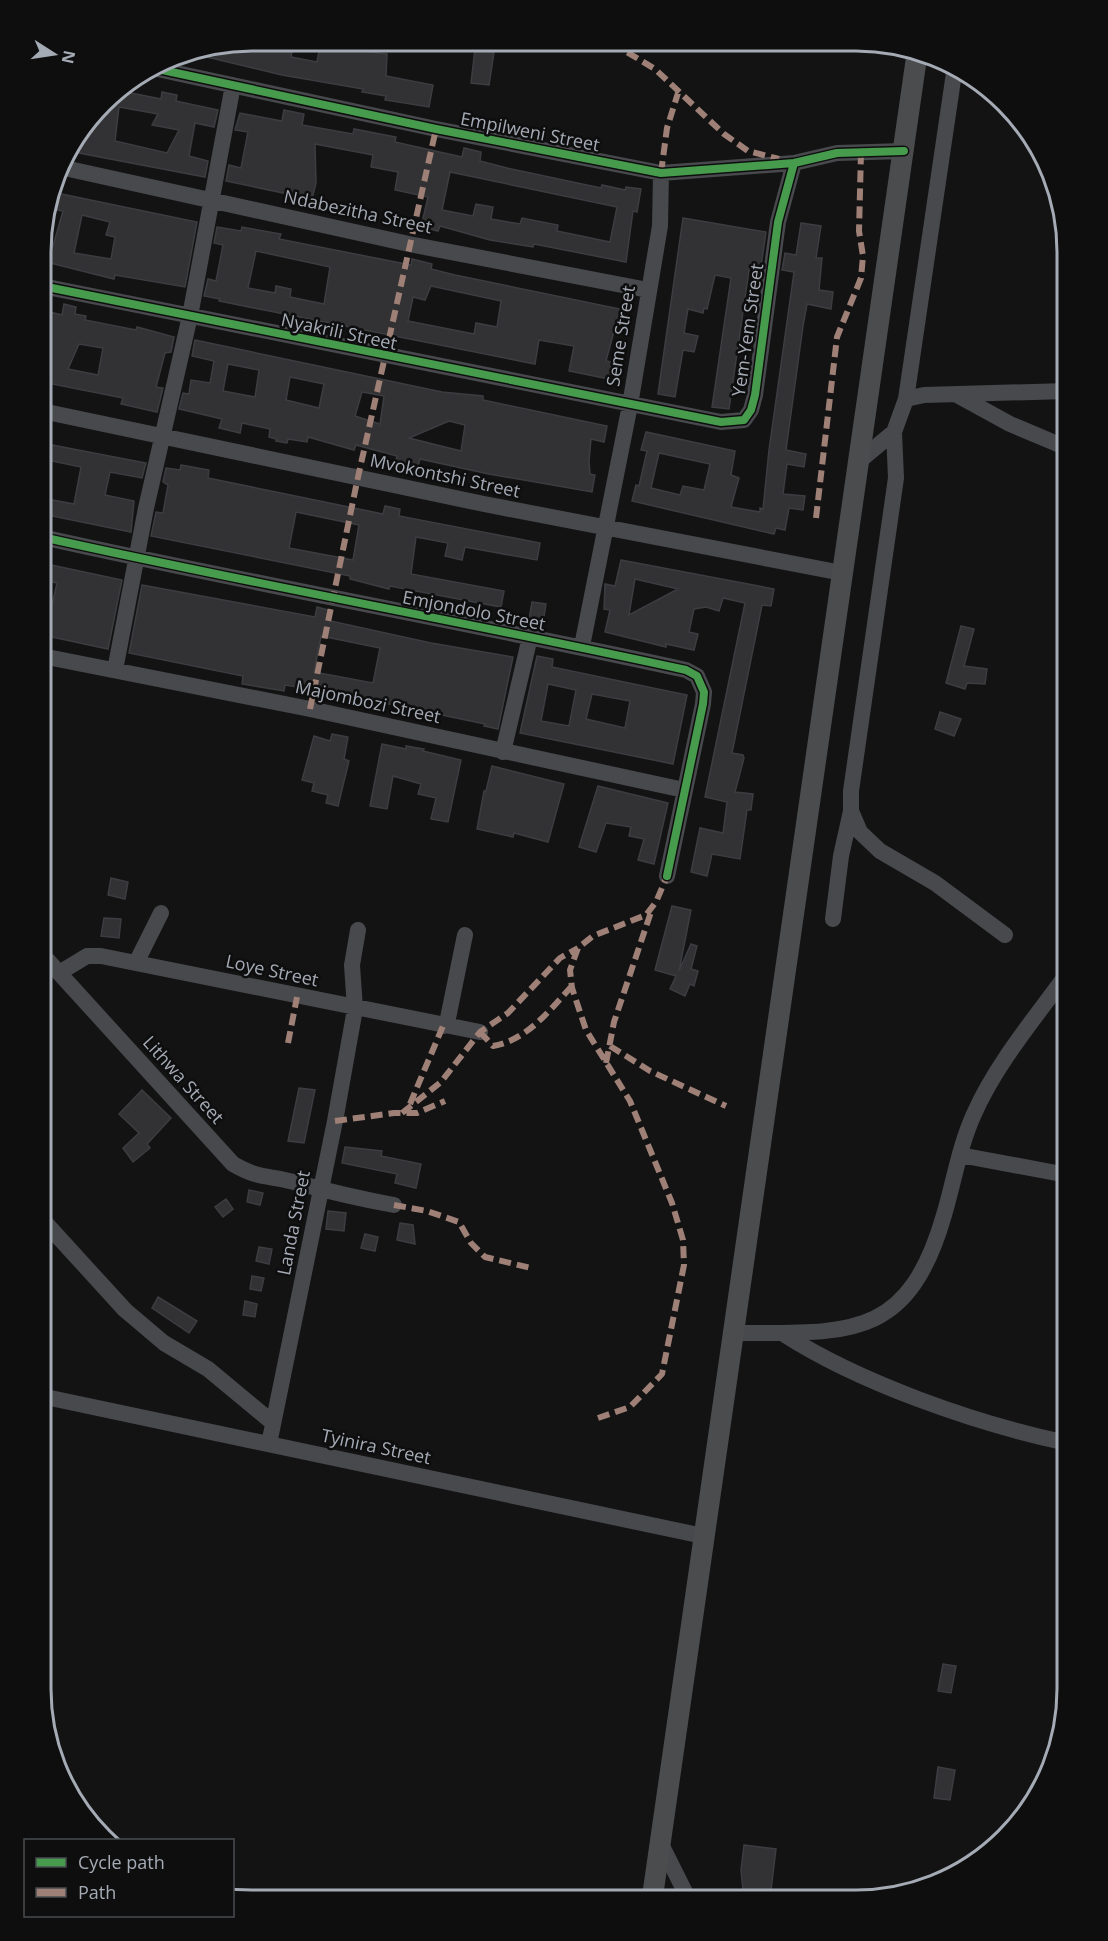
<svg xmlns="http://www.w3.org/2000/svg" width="1108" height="1941" font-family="'Open Sans',sans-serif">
	<rect width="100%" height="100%" fill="#131314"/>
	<!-- building -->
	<path fill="#323234" stroke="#3c3d40" stroke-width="1.5" fill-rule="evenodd" d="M252 40 294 41 291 57 317 62 320 46 387 54 386 76 433 85 429 107 385 100 386 96 362 92 363 89 282 75 190 53Z
		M475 49 494 52 489 85 471 83Z
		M121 88V91L161 99 162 92 177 95 176 101 218 110 214 127 195 123 189 156 208 161 205 177 68 151 112 93ZM119 107 158 114 152 125 179 130 167 153 115 141Z
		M284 110 304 114 302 125 353 134 354 129 396 137 395 142 462 157 464 148 481 152 480 161 507 168 601 188 602 185 625 190 626 187 641 189 637 212 633 211 626 262 534 244 533 247 490 240 440 226 438 231 421 227 428 197 395 190 398 172 371 167 373 155 315 144 316 183 312 199 226 181 229 165 241 168 248 132 235 130 240 113 282 121ZM450 172 617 207 610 242 557 231 558 225 522 218 520 224 491 219 493 207 476 204 473 216 442 210Z
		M52 192 197 222 185 287 115 275 114 279 42 261V243L53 246 63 211 47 208ZM82 215 110 222 106 235 115 237 111 259 74 253Z
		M683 218 766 232 761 266 750 264 749 270 729 409 712 407 731 278 715 275 707 309 704 308 703 313 688 309 684 333 698 336 694 352 683 350 675 397 658 394Z
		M801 223 821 226 816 258H822L819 290 833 292 831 309 807 304 803 326 786 450 806 454 804 467 787 464 783 494 805 496 803 510 789 508 785 530 776 528 774 534 632 501 636 485 639 486 647 451 641 450 646 432 735 451 731 475 739 478 731 507 760 512V508L763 509 769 450 794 272 782 270 785 253 796 255ZM659 453 710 464 704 490 683 486 680 495 651 488Z
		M217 227 241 231 242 227 281 234 279 239 411 265 412 259 432 264 431 269 455 275 620 309 606 361 612 362 609 379 569 371 574 346 539 340 535 364 219 301 220 299 204 296 208 279 216 281 223 245 214 243ZM256 251 330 267 324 304 290 297 291 289 276 286 275 293 248 288ZM431 286 501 301 497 327 476 323 474 334 408 321 413 297 425 300Z
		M64 304 76 307 75 314 86 316 85 320 136 330 137 327 174 337 171 352 165 353 156 387 163 388 157 412 121 404 123 398 42 382V310L62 315ZM79 344 103 348 98 375 68 369Z
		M195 340 442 392 483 396V400L607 426 604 442 591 439 589 461 590 474 595 475 592 492 489 474 420 459 418 466 396 460 397 456 356 445 354 450 308 437 307 442 288 439 287 443 276 441V439L269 437 270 429 242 423 240 433 219 428 222 419 179 409 183 393 189 394 191 380 210 383 214 361 192 356ZM228 364 259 370 255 397 223 391ZM290 377 324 384 319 408 286 400ZM362 392 384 396 380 424 355 416ZM449 421 465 425 461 451 409 438Z
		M42 443 146 463 142 478 110 472 105 495 134 501 131 532 42 514V498L74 504 81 467 42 459Z
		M181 465 209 470 208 478 383 514 385 506 400 509 399 516 540 543 537 560 465 547 462 560 445 556 448 543 416 537 411 574 504 591 501 607 390 586 389 589 350 579V576L151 536 156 512 163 513 168 485 163 482 166 468 180 470ZM296 512 359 525 353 560 289 548Z
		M621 560 774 589 771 606 762 605 732 753 743 755 744 758 735 792 753 794 751 810H747L740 859 712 854 707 876 691 872 700 828 723 833 727 802 705 797 745 603 723 598 719 611 706 607 694 609 689 632 698 634 694 650 666 644V647L605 632 610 610 604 609 605 584 615 586ZM635 579 678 589 629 615Z
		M42 563 122 580 108 649 42 635V608L51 610 57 583 42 580Z
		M142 585 315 617 317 607 328 610 326 620 431 643 513 657 498 729 484 726 485 724 341 694 285 685 284 691 242 684 243 676 129 653ZM321 636 380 648 373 683 314 672Z
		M532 602 546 604 543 622 529 619Z
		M961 626 974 629 964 666 987 669 985 684 967 683 965 689 946 683Z
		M537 656 553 659 552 667 687 695 673 764 520 733ZM548 684 576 690 569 726 541 721ZM592 694 630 701 625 728 586 719Z
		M940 712 961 719 954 736 935 729Z
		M332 734 348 737 344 759 349 761 338 806 326 803 328 795 312 791 314 783 302 780 314 736 330 741Z
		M382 744 406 749V746L424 749 423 751 461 760 448 822 431 819 436 798 418 794 421 784 393 776 387 809 370 806Z
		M492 766 564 784 548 842 514 833 513 837 477 829 484 791H486Z
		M598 786 668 803 654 864 638 860 644 839 629 836 631 827 606 823 596 852 579 847Z
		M111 878 128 882 125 899 108 895Z
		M672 906 691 910 679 971 691 944 697 946 691 969 698 971 694 986 690 984 685 996 670 989 676 976 655 970Z
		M104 918 121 919 119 938 101 936Z
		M299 1088 315 1090 304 1143 288 1141Z
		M142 1090 171 1118 147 1144 150 1148 133 1162 123 1148 139 1133 119 1114Z
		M345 1147 382 1151 381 1156 421 1164 416 1188 395 1183 397 1174 342 1163Z
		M249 1190 263 1193 260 1205 247 1202Z
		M226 1199 233 1209 223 1217 215 1207Z
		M328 1211 346 1213 344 1231 326 1229Z
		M400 1223 413 1225 415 1244 397 1240Z
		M365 1234 378 1237 375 1251 361 1248Z
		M259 1247 272 1249 269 1264 256 1261Z
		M252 1276 264 1278 261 1291 250 1289Z
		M158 1297 197 1321 189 1333 152 1308Z
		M245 1301 257 1304 255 1317 243 1315Z
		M943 1664 956 1666 951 1693 938 1691Z
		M938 1767 955 1770 950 1800 934 1798Z
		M744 1845 776 1849 771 1890H766L765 1900H744L741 1870Z"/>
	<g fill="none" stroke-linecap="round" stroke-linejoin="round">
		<!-- minor -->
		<path stroke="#48494c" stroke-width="16" d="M153 68 436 129 661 173 794 163 837 153 904 151
			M60 167 409 244 648 290
			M42 286 721 422 744 420 751 410 755 395 778 222 794 163
			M957 395 1010 424 1067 448
			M906 399 924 395 1067 391
			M42 411 484 504 842 573
			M894 432 896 478 851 791V811L860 832 880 851 935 883 1005 935
			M858 462 894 432 906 399 954 73
			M42 537C256 585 472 623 686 670L697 676 704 692 703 704 667 876
			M582 646 630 405 660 226 661 173
			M42 656 310 709 684 790
			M115 670 146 508 190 316 233 85
			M503 752 530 637
			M833 919 841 856 851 811
			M41 953 233 1164C259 1179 267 1175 294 1182 327 1191 361 1199 394 1205
			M137 961 161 913
			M59 973 87 956H101L480 1032
			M443 1026 447 1023 465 935
			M960 1155 1067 1175
			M41 1218 125 1310 164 1343 208 1369 273 1423
			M731 1333C845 1332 907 1344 944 1215 954 1182 959 1147 974 1114 996 1064 1035 1018 1067 974
			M782 1333C859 1383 977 1424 1067 1443
			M41 1396 703 1536
			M269 1444 335 1121 355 1009 352 965 358 930
			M660 1842 689 1900"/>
		<!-- major -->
		<path stroke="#4a4c4e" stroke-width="21" d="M652 1900 917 54"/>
		<!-- quiet -->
		<path stroke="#9e8076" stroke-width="6" stroke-dasharray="12 6" stroke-linecap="butt" d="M612 43 655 69 724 134 748 151 779 159
			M661 173 667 128 678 93
			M816 518 837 337 861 278 863 256 859 231 861 152
			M310 709 358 477 436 129
			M480 1032 493 1046C527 1040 549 1011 571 987
			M288 1043 297 997
			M610 1046 650 1071 726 1106
			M606 1063 614 1022 652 909
			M410 1104 443 1026
			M402 1113 441 1082 480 1032 508 1013 560 958 578 948
			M335 1121 394 1113H417L445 1101
			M394 1205 427 1211 459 1222 471 1243 485 1257 531 1268
			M598 1418 630 1407 662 1374 684 1265 683 1240 672 1203 630 1101 586 1030 572 988 570 970 578 948 593 936 646 915 656 902 667 876"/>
		<!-- cycleway casing -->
		<g stroke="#0e0e0f" stroke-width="11">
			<path id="cycleway" d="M153 68 436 129 661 173 794 163 837 153 904 151
				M42 286 721 422 744 420 751 410 755 395 778 222 794 163
				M42 537C256 585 472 623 686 670L697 676 704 692 703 704 667 876"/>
		</g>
		<!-- cycleway -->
		<use href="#cycleway" stroke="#469c4c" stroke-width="8"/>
	</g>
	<g text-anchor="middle" stroke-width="5" stroke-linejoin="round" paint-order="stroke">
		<!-- street labels -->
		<g font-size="18" fill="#a5abb5" stroke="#0e0e0f">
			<text transform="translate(530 132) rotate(11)" y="6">Empilweni Street</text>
			<text transform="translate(358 212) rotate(12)" y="6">Ndabezitha Street</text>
			<text transform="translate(748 330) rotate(-82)" y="6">Yem-Yem Street</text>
			<text transform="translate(339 332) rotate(12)" y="6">Nyakrili Street</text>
			<text transform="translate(621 336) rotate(-81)" y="6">Seme Street</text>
			<text transform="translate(445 476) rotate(12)" y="6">Mvokontshi Street</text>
			<text transform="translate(474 611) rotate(11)" y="6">Emjondolo Street</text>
			<text transform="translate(368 702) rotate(12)" y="6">Majombozi Street</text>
			<text transform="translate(272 971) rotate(12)" y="6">Loye Street</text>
			<text transform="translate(183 1080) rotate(48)" y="6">Lithwa Street</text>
			<text transform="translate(294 1223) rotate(-79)" y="6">Landa Street</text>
			<text transform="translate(376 1447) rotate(12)" y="6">Tyinira Street</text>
		</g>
	</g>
	<!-- crop -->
	<path d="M0 0H1108V1941H0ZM252 51H856A201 201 0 0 1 1057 252V1689A201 201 0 0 1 856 1890H252A201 201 0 0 1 51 1689V252A201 201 0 0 1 252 51Z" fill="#0e0e0f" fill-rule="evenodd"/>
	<path fill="none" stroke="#a5abb5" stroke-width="3" d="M252 51H856A201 201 0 0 1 1057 252V1689A201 201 0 0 1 856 1890H252A201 201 0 0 1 51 1689V252A201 201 0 0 1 252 51Z"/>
	<!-- legend -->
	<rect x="24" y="1839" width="210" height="78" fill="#0e0e0f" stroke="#4a4d51" stroke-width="1.5"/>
	<rect x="36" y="1858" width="30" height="9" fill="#469c4c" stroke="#4a4d51" stroke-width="1.5"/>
	<text x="78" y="1869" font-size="18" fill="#a5abb5">Cycle path</text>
	<rect x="36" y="1888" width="30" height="9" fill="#9e8076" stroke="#4a4d51" stroke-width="1.5"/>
	<text x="78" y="1899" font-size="18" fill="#a5abb5">Path</text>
	<!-- north arrow -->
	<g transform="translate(54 54) rotate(102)" stroke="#0e0e0f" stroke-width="4.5" paint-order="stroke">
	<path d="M0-4.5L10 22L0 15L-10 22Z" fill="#a5abb5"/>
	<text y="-9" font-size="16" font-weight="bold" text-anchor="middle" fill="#a5abb5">N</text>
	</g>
</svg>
